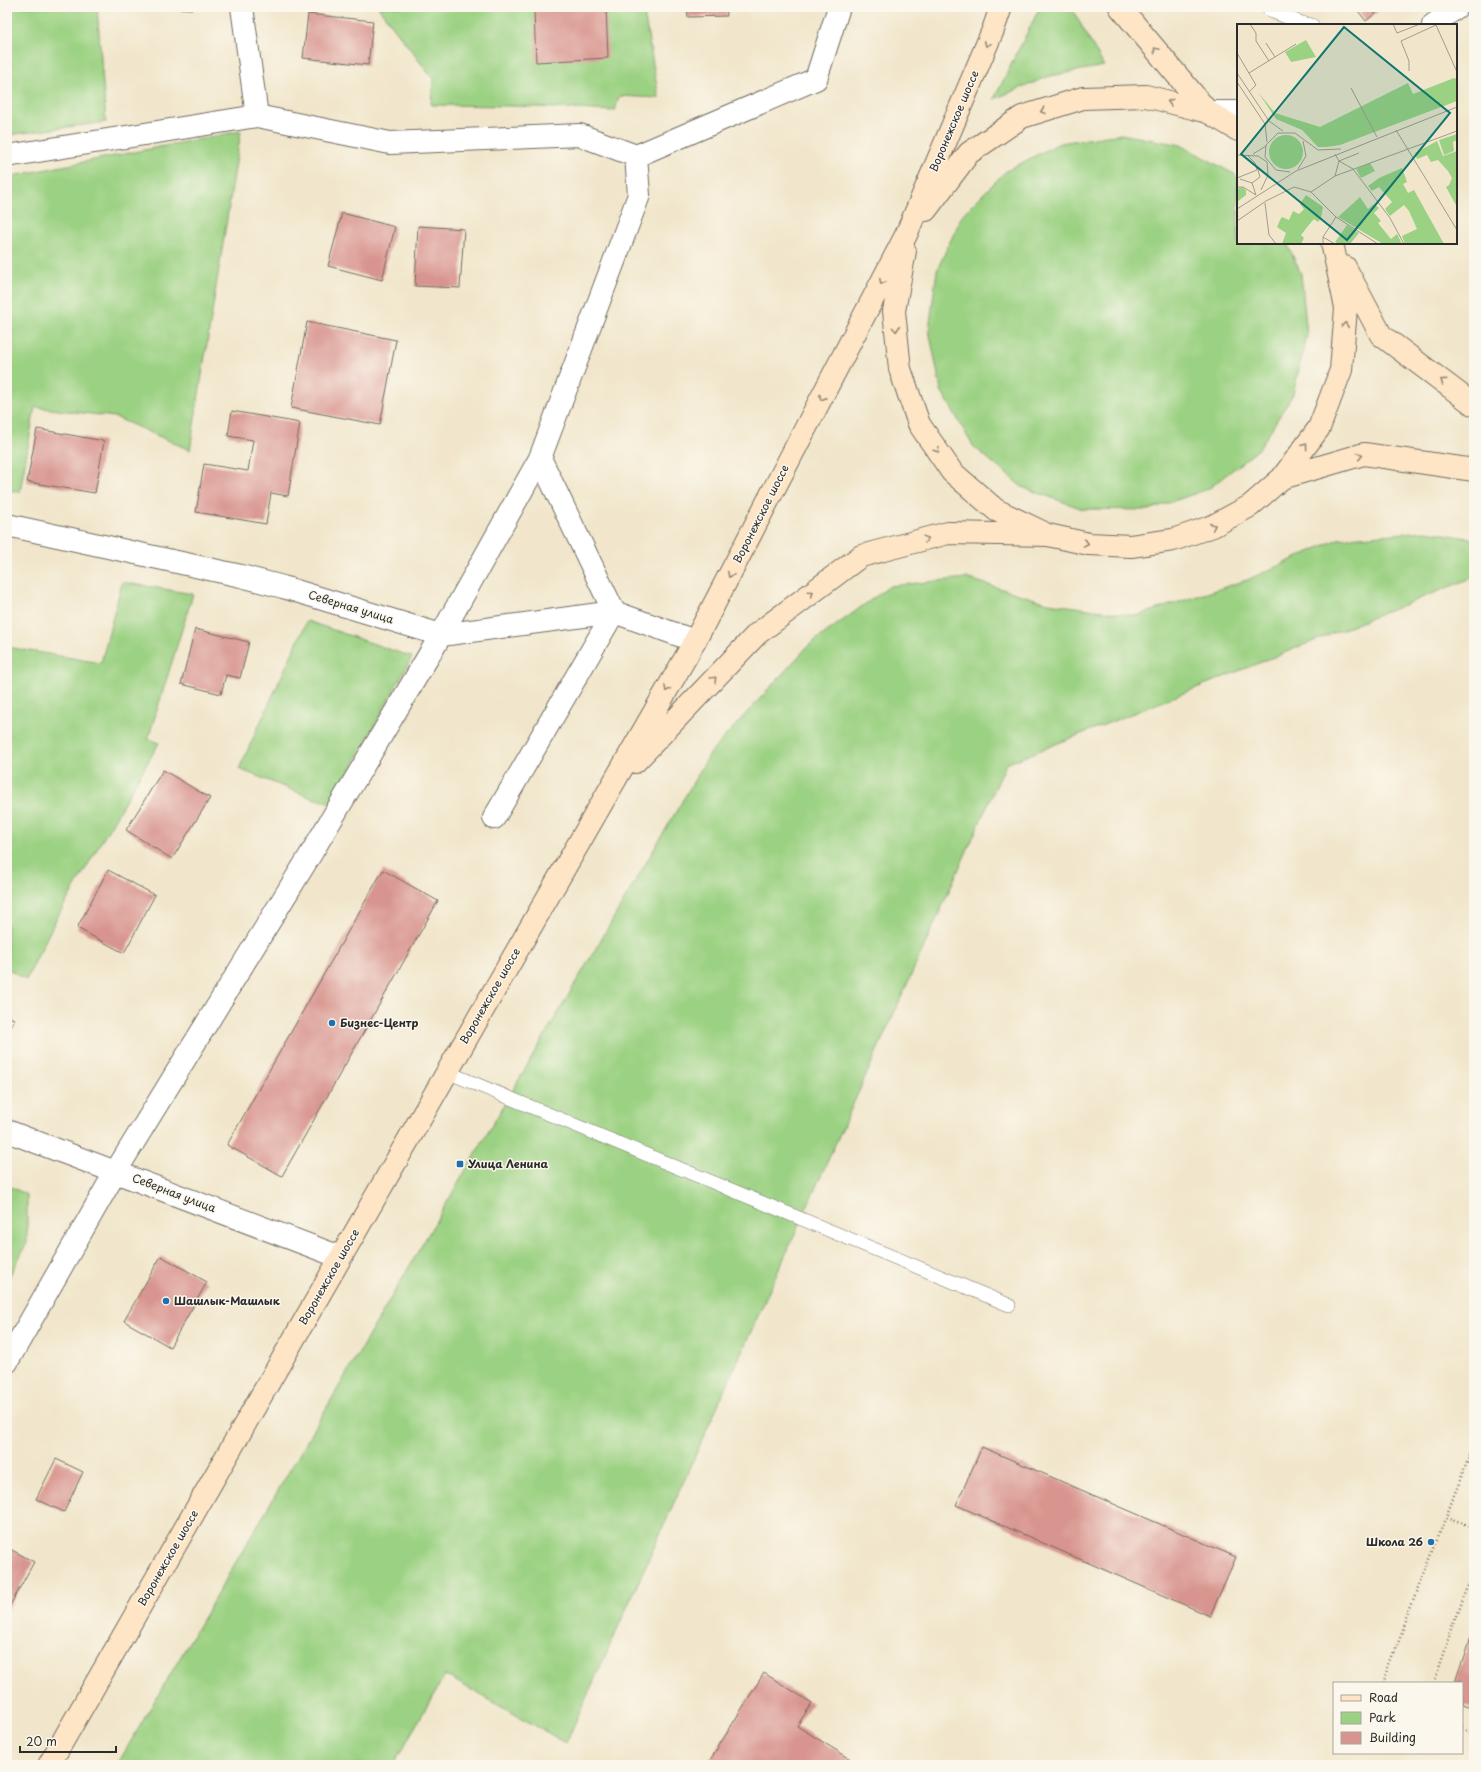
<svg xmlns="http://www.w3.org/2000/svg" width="1481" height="1772" font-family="'Playpen Sans',sans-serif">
	<rect width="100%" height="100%" fill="#fbf7ec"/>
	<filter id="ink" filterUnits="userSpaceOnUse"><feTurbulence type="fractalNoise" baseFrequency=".025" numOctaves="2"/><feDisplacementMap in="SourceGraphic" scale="8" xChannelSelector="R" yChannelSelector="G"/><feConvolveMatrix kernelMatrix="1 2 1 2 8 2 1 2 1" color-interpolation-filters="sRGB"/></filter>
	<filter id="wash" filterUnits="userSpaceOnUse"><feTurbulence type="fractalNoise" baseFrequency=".012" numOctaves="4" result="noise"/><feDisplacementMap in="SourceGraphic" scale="16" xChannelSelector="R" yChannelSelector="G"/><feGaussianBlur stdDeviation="0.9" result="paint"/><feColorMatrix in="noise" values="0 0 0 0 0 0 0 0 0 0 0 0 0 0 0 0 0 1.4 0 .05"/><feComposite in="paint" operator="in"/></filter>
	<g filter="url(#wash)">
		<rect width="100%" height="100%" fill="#f1e6cb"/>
		<!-- green -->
		<path fill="#9bd182" stroke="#637e56" d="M7 7H97L106 122 7 135Z
			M378 7H643L659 98 619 96 615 111 515 106 431 105 433 79Z
			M1040 7H1071L1104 66 1050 76 994 99Z
			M241 131 190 450 115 417 35 407 20 492 7 490V177Z
			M1121 134 1181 145 1234 174 1238 178V243H1287L1301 274 1307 335 1293 394 1259 449 1208 489 1148 510 1083 509 1022 487 973 446 941 390 929 330 937 270 963 214 1006 171 1060 143Z
			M1426 531 1474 539V577L1006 764 566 1743 445 1675 393 1765H117L711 752 809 645 890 586 966 578 1048 603 1136 616 1247 580 1338 539Z
			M122 582 193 594 148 739 159 743 55 921 26 980 7 968V647L101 663Z
			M307 621 412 657 332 803 312 798 239 769Z
			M7 1185 27 1195V1243L7 1281Z"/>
		<g id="blocks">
			<!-- building -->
			<path fill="#d8948e" d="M172 7H193V9L172 8Z
				M606 7 608 58 536 62 534 11Z
				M687 7H726L727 16 688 17Z
				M1355 7H1383L1366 21Z
				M308 14 373 21 368 65 303 58Z
				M342 213 395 227 382 280 328 266Z
				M418 226 464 229 460 288 415 286Z
				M307 322 396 340 380 425 291 408Z
				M232 411 300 423 288 496 271 493 266 524 196 512 204 464 248 471 253 440 228 436Z
				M37 429 104 441 95 493 27 482Z
				M195 629 249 642 240 678 226 675 221 694 181 684Z
				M163 770 210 798 172 859 126 830Z
				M108 870 155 895 124 953 77 928Z
				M383 870 438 901 282 1176 227 1145Z
				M7 1016 14 1019 7 1037Z
				M161 1256 207 1282 170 1347 124 1321Z
				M982 1447 1236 1557 1210 1616 956 1505Z
				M56 1459 83 1472 64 1512 36 1499Z
				M10 1549 34 1562 7 1611V1554Z
				M1474 1627V1709L1462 1705V1683H1455Z
				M764 1673 812 1703 797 1726 860 1765H707Z"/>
		</g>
	</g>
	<g filter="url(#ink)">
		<use href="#blocks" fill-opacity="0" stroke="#706c63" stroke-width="1"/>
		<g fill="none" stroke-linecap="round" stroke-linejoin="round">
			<!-- lane casing -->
			<g stroke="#706c63" stroke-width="14">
				<path id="lane" d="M1268 7 1270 11 1305 24 1312 25
					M447 1072 1009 1305"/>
			</g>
			<!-- street casing -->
			<g stroke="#706c63" stroke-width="24">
				<path id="street" d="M242 7 257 116
					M1433 25 1457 7
					M1208 112H1238
					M7 156 257 116 390 143 580 135 636 156 639 195 540 458 614 612 494 818
					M636 156 816 79 839 7
					M7 525 241 576 283 587 441 635 614 612 695 641
					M7 1131 340 1257
					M7 1362 116 1171 309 857 441 635 540 458"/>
			</g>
			<!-- secondary casing -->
			<g stroke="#706c63" stroke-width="24">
				<path id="secondary" d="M1120 7 1208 112
					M926 210 969 153 1022 117 1083 98 1146 96 1208 112 1238 130
					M905 251 894 311 900 369 919 424 952 472 996 510 1042 532
					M1345 267 1381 335 1474 405
					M1282 478 1364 454 1474 470
					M635 762 757 634 861 556 948 533 1048 535 1089 544 1131 546 1173 540 1213 526 1250 506 1282 478 1319 428 1341 370 1346 308 1332 243
					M49 1765 695 641 906 235 993 30 1001 7"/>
			</g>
			<!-- path -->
			<path stroke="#706c63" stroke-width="2.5" stroke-dasharray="1 3" stroke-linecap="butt" d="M1446 1518 1474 1528
				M1383 1683 1474 1443
				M1433 1683 1474 1567
				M1462 1727 1474 1732"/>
			<!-- lane -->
			<use href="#lane" stroke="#fff" stroke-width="13"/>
			<!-- street -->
			<use href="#street" stroke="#fff" stroke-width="22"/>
			<!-- secondary -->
			<use href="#secondary" stroke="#fde5c5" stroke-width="22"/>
		</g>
		<!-- one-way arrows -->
		<defs><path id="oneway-chevron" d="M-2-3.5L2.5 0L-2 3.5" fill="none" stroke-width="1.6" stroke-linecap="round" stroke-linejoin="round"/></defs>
		<g stroke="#948878">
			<use href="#oneway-chevron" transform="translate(987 44) rotate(113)"/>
			<use href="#oneway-chevron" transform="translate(1156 50) rotate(-130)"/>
			<use href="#oneway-chevron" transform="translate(1170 102) rotate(-165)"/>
			<use href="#oneway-chevron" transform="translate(1043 111) rotate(162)"/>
			<use href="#oneway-chevron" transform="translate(882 282) rotate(117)"/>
			<use href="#oneway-chevron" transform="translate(1345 325) rotate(-85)"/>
			<use href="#oneway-chevron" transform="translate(896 329) rotate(85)"/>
			<use href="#oneway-chevron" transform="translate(1443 381) rotate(-143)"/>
			<use href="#oneway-chevron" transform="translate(822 398) rotate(117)"/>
			<use href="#oneway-chevron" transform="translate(1305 446) rotate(-54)"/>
			<use href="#oneway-chevron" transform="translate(937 450) rotate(56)"/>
			<use href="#oneway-chevron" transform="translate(1360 456) rotate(-12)"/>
			<use href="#oneway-chevron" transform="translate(1213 526) rotate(-24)"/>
			<use href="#oneway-chevron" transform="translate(926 539) rotate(-15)"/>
			<use href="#oneway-chevron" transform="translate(1086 543) rotate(10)"/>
			<use href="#oneway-chevron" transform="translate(730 575) rotate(117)"/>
			<use href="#oneway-chevron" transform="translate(811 593) rotate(-37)"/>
			<use href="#oneway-chevron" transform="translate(714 679) rotate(-46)"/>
			<use href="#oneway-chevron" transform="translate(667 689) rotate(120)"/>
		</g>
	</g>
	<!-- markers -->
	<g fill="#1f6fb2" stroke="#fbf7ec" stroke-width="1.5">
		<circle cx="332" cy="1023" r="4"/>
		<rect x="456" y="1160" width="8" height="8" rx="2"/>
		<circle cx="166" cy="1301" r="4"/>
		<circle cx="1431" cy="1542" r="4"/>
	</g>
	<g text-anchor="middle" stroke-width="3" stroke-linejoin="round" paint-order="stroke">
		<!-- street labels -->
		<g font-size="11" fill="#2b2b2b" stroke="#fbf7ec">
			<text transform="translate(954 121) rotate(-67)" y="4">Воронежское шоссе</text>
			<text transform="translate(761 514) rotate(-63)" y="4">Воронежское шоссе</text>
			<text transform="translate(351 607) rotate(17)" y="4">Северная улица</text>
			<text transform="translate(490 996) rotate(-60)" y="4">Воронежское шоссе</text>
			<text transform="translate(174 1193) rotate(21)" y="4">Северная улица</text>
			<text transform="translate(329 1277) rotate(-60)" y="4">Воронежское шоссе</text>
			<text transform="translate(168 1558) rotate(-60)" y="4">Воронежское шоссе</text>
		</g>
		<!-- poi labels -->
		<g font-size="11" font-weight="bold" fill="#2b2b2b" stroke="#fbf7ec" text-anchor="start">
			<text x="340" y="1027">Бизнес-Центр</text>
			<text x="468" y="1168">Улица Ленина</text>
			<text x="174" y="1305">Шашлык-Машлык</text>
			<text x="1423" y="1546" text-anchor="end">Школа 26</text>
		</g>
	</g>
	<!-- overview -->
	<g transform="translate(1237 24)">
		<rect width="220" height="220" fill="#f1e6cb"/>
		<path d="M69 16 79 33 54 38 48 28ZM217 54 220 55V77L103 121 90 123H81L65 106 39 95 21 68 38 89 83 103 171 59 176 70ZM220 110V116L216 118 217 127 207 131 202 116ZM32 128a17 17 0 1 1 34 0a17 17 0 1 1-34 0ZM200 117 206 132 220 127V183L209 163 212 161 215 154 211 147 201 136 194 138 190 131 180 135 178 129ZM133 139 138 147 124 154 119 145ZM165 144 170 158 166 160 171 169 177 166 207 220H168L165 212 180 205 172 187 167 181 153 192 148 185 155 178 142 163 135 167 131 162 142 154ZM5 163 9 166V171L0 178V165ZM69 171 86 183 84 194 81 198 77 195 71 202 64 211 67 214 64 220H45L49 209 40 203 43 196 45 193 52 196 56 187 62 190 67 185 63 180ZM123 173 131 185 137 180 142 184 137 189 144 197 141 199 154 215 160 210 165 220H146L101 193ZM110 201 122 209 113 220H102L98 218Z" fill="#9bd182"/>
		<path fill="none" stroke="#a29b8b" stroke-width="1" d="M13 0 19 9V17L32 37M156 0 160 9 183 0M29 19 38 33M0 29 19 61 12 68M172 47V37L164 17 199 1 220 48M0 49 32 97 46 107M12 49 59 20M0 58 28 100 30 118M114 64 140 113M159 106 220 206M122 129 102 137 98 152 74 168 99 193 141 220M16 130 29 122M98 130 102 137 116 145 153 194 167 220M0 131 21 132 30 138M61 145 69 132 66 117M53 148 39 146 28 133 29 121 41 109H58L81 126 104 125M98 152 220 107M0 154 20 146 18 139 10 131M3 155 15 159M0 163H6L19 171M24 166 31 151 30 138M19 171 15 159 23 153 20 142M28 179 32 211 39 220M0 185 59 147 220 83M0 197 29 177 57 163 74 168M86 213 98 220M86 220V213L99 193"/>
		<path fill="#0f766e" fill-opacity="0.15" stroke="#0f766e" stroke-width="2" d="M107 3 213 89 110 216 4 130Z"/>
		<rect width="220" height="220" fill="none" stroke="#2b2b2b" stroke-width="2"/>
	</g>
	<!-- margin -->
	<rect width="1481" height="1772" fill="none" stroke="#fbf7ec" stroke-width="24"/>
	<!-- legend -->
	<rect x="1333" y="1682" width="130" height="72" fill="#fbf7ec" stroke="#a8a59f"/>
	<rect x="1341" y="1695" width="20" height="6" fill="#fde5c5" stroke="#a8a59f"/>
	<text x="1369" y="1702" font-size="12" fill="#2b2b2b">Road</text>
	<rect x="1341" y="1712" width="20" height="12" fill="#9bd182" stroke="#a8a59f"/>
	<text x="1369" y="1722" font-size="12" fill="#2b2b2b">Park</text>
	<rect x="1341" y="1732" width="20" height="12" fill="#d8948e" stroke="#a8a59f"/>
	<text x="1369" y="1742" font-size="12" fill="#2b2b2b">Building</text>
	<!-- scale -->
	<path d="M20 1746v6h96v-6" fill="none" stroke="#2b2b2b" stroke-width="2"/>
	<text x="26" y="1746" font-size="12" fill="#2b2b2b" stroke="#fbf7ec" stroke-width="3" paint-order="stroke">20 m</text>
</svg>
